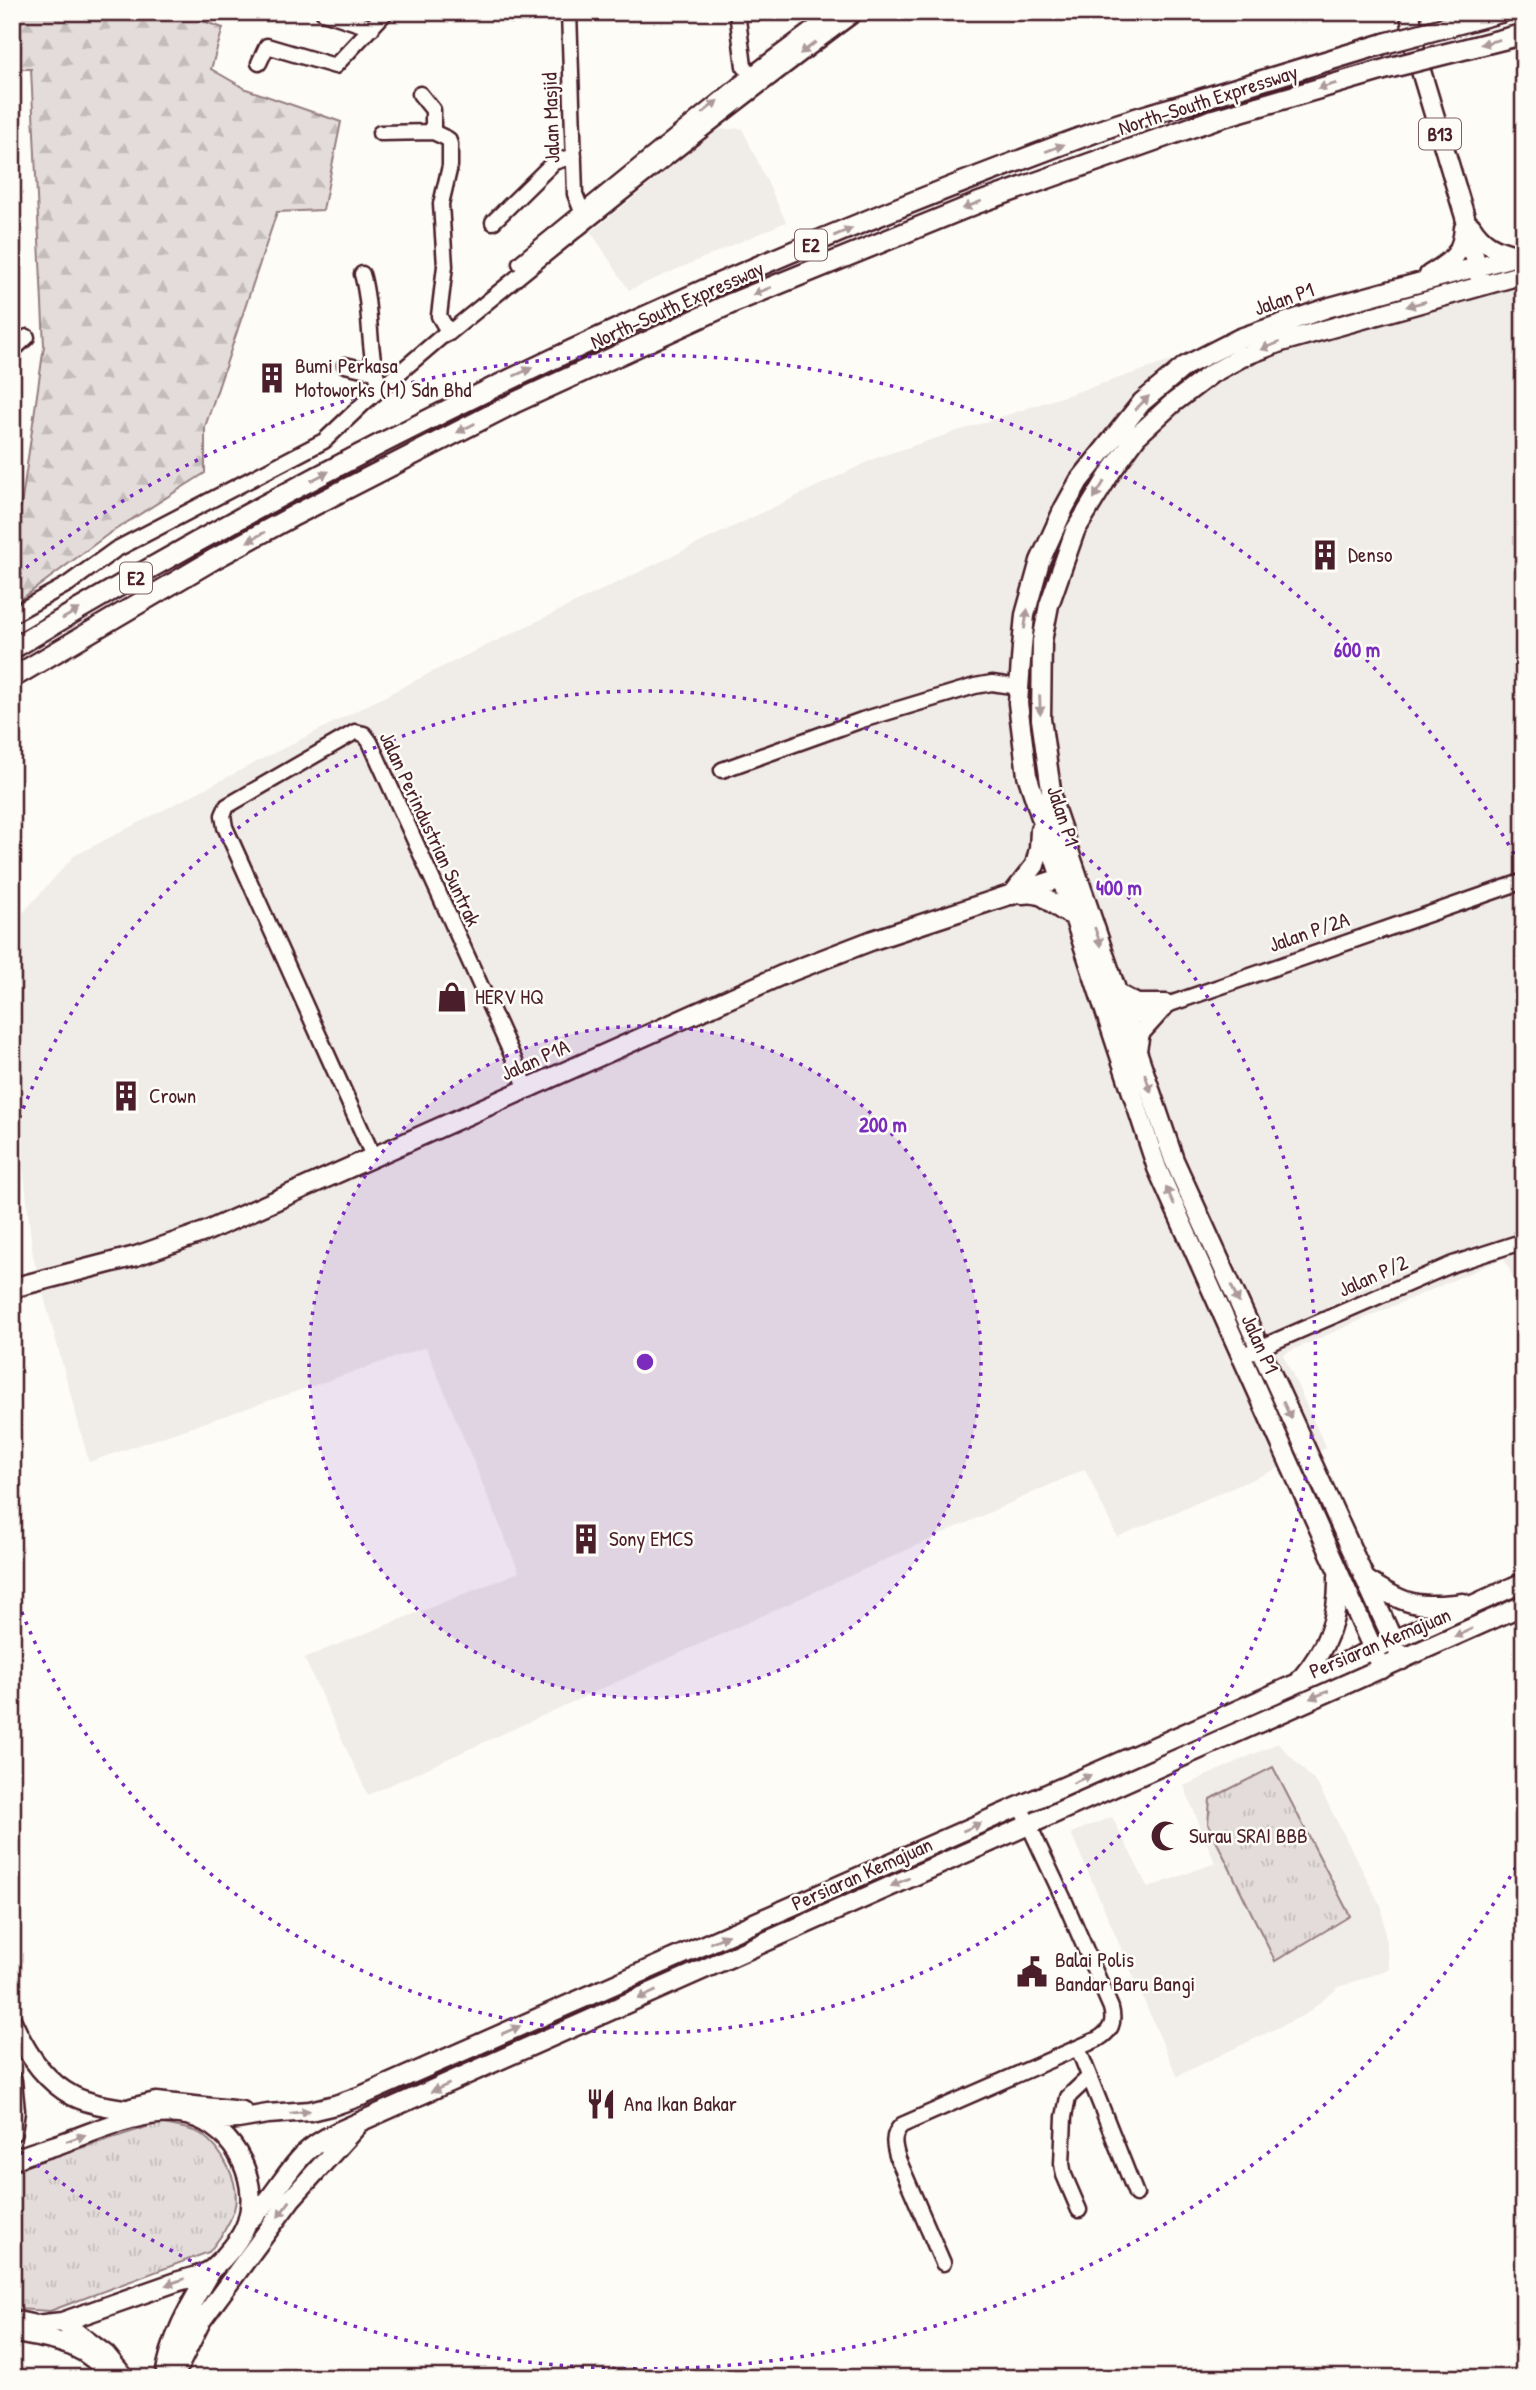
<svg xmlns="http://www.w3.org/2000/svg" width="1536" height="2390" font-family="'Patrick Hand',sans-serif">
	<defs>
		<pattern id="grass-tufts" width="24" height="20" patternUnits="userSpaceOnUse" patternTransform="scale(1.75)"><rect width="24" height="20" fill="#e3dcda"/><path d="M3 7l-1-3M5 7V3M7 7l1-3M15 17l-1-3M17 17v-4M19 17l1-3" fill="none" stroke="#c4bcbb"/></pattern>
		<pattern id="forest-firs" width="22" height="20" patternUnits="userSpaceOnUse" patternTransform="scale(1.75)"><rect width="22" height="20" fill="#e3dcda"/><path d="M5 1l3.5 6h-7zM16 11l3.5 6h-7z" fill="#c4bcbb"/></pattern>
	</defs>
	<rect width="100%" height="100%" fill="#fdfcf7"/>
	<filter id="ink" filterUnits="userSpaceOnUse"><feTurbulence type="fractalNoise" baseFrequency=".0143" numOctaves="2"/><feDisplacementMap in="SourceGraphic" scale="14" xChannelSelector="R" yChannelSelector="G"/><feConvolveMatrix kernelMatrix="1 2 1 2 8 2 1 2 1" color-interpolation-filters="sRGB"/></filter>
	<g filter="url(#ink)">
		<!-- built -->
		<path fill="#f0ece8" d="M742 128 786 222 629 290 591 232 717 130Z
			M1524 245V1301L1504 1258 1283 1354 1326 1448 1117 1537 1085 1469 368 1795 304 1658 519 1572 426 1347 89 1462 33 1256 12 1063V925L74 856 434 671 876 458Z
			M1278 1743 1318 1785 1382 1908 1389 1969 1339 1987 1306 2014 1177 2076 1071 1833 1112 1817 1148 1888 1215 1863 1184 1786Z"/>
		<!-- grass -->
		<path fill="url(#grass-tufts)" stroke="#967e82" stroke-width="2" d="M1273 1767 1350 1916 1275 1961 1208 1824 1210 1799Z
			M159 2123C171 2126 190 2127 201 2134 222 2149 242 2183 234 2210 229 2226 220 2238 209 2252L50 2311 16 2309 12 2306V2170Z"/>
		<!-- forest -->
		<path fill="url(#forest-firs)" stroke="#967e82" stroke-width="2" d="M12 12H177L223 28 211 69 246 89 341 122 323 210 277 212 205 427V473L107 535 12 606V513L21 507 44 346 31 69H12Z"/>
		<g fill="none" stroke-linecap="round" stroke-linejoin="round">
			<!-- minor casing -->
			<g stroke="#4a1f2b" stroke-width="19">
				<path id="minor" d="M323 12 372 28
					M569 12 575 194 585 219
					M737 12 744 66 755 80
					M512 14 526 12
					M259 63 267 46 335 66 386 12
					M420 94 433 110V132
					M380 133 433 132 448 139 450 144V166L441 204 445 266 439 316 449 333
					M493 222 554 162 574 156
					M520 263 751 75 835 12
					M362 274C373 311 366 353 381 388
					M12 351 27 337
					M345 365 375 372
					M12 615 68 584 115 550 324 441 365 402 441 337 449 333C583 223 718 115 857 12
					M722 770 862 720 975 686 992 683 1019 687
					M1118 1022 1524 881
					M373 1156 225 827 223 815 227 806 355 732 364 734 370 742 527 1088
					M1241 1356 1453 1264 1524 1241
					M1078 2048 1136 2194
					M1079 2210 1064 2175 1062 2164 1064 2117 1068 2097 1089 2077
					M943 2263 898 2159C894 2146 891 2135 902 2125L1098 2039C1111 2031 1115 2023 1111 2008L1065 1902 1020 1806"/>
			</g>
			<!-- major casing -->
			<g stroke="#4a1f2b" stroke-width="23">
				<path id="major" d="M1410 12 1415 51 1465 217 1479 276
					M1471 226C1482 244 1495 250 1516 255
					M1429 275C1451 261 1462 256 1464 228
					M1022 894C1050 890 1051 909 1072 915
					M1012 895 1035 865 1039 849 1040 830
					M1118 994 1137 1004H1166
					M1137 1050 1140 1033 1166 1004
					M12 1288 136 1256 207 1231 782 975 873 940 1070 875
					M1365 1579C1403 1604 1417 1609 1463 1603
					M1402 1660 1174 1160 1053 804 1041 719 1042 641 1049 605 1075 531 1111 472 1137 436 1173 403 1211 374 1244 356 1281 342 1524 274
					M1382 1669 1157 1168 1027 775 1018 703 1022 647 1025 615 1040 561 1064 508 1079 481 1142 402 1185 366 1240 338 1330 307 1524 254
					M1301 1679C1327 1648 1339 1618 1338 1577
					M12 2021C25 2051 44 2081 73 2096 95 2107 124 2108 148 2113
					M12 2081 15 2111 12 2132
					M131 2108 156 2102 242 2111
					M208 2121 238 2119 268 2114 310 2111 335 2105 361 2096 1231 1713 1524 1582
					M12 2161C27 2153 46 2149 62 2143 99 2130 140 2110 180 2114 228 2119 262 2176 247 2222 242 2238 225 2258 212 2269 203 2276 184 2279 173 2283 136 2296 99 2309 62 2322L36 2325 12 2320
					M247 2222C271 2203 283 2175 304 2154 314 2144 325 2138 337 2132L1524 1605
					M62 2322 106 2355 125 2378
					M16 2333C56 2340 86 2343 111 2378
					M165 2378C170 2338 191 2304 211 2270
					M173 2378 201 2321 292 2198 357 2126"/>
			</g>
			<!-- highway casing -->
			<g stroke="#4a1f2b" stroke-width="24">
				<path id="highway" d="M1450 26 1502 12
					M1457 51 1524 34
					M12 649C357 441 725 267 1104 129 1134 118 1166 110 1198 100 1260 81 1323 62 1386 43
					M12 678 216 558 295 515 516 402 732 303 978 203 1215 119 1393 67"/>
			</g>
			<!-- minor -->
			<use href="#minor" stroke="#fdfcf7" stroke-width="14"/>
			<!-- major -->
			<use href="#major" stroke="#fdfcf7" stroke-width="18"/>
			<!-- highway -->
			<use href="#highway" stroke="#fdfcf7" stroke-width="19"/>
			<!-- highway-bridge casing -->
			<g stroke="#4a1f2b" stroke-width="24" stroke-linecap="butt">
				<path id="highway-bridge" d="M1386 43 1450 26
					M1393 67 1457 51"/>
			</g>
			<!-- highway-bridge -->
			<use href="#highway-bridge" stroke="#fdfcf7" stroke-width="19"/>
		</g>
		<!-- one-way arrows -->
		<defs><path id="oneway-solid" d="M-6-.8H1V-3.2L6.5 0L1 3.2V.8H-6Z" transform="scale(1.75)"/></defs>
		<g fill="#ac999b">
			<use href="#oneway-solid" transform="translate(1490 42) rotate(166)"/>
			<use href="#oneway-solid" transform="translate(808 48) rotate(143)"/>
			<use href="#oneway-solid" transform="translate(1327 86) rotate(164)"/>
			<use href="#oneway-solid" transform="translate(710 107) rotate(-39)"/>
			<use href="#oneway-solid" transform="translate(1055 148) rotate(-21)"/>
			<use href="#oneway-solid" transform="translate(972 205) rotate(158)"/>
			<use href="#oneway-solid" transform="translate(843 232) rotate(-23)"/>
			<use href="#oneway-solid" transform="translate(762 291) rotate(158)"/>
			<use href="#oneway-solid" transform="translate(1416 304) rotate(165)"/>
			<use href="#oneway-solid" transform="translate(1270 346) rotate(159)"/>
			<use href="#oneway-solid" transform="translate(523 372) rotate(-24)"/>
			<use href="#oneway-solid" transform="translate(1142 403) rotate(-45)"/>
			<use href="#oneway-solid" transform="translate(466 428) rotate(153)"/>
			<use href="#oneway-solid" transform="translate(320 476) rotate(-27)"/>
			<use href="#oneway-solid" transform="translate(1099 490) rotate(122)"/>
			<use href="#oneway-solid" transform="translate(256 537) rotate(151)"/>
			<use href="#oneway-solid" transform="translate(71 614) rotate(-30)"/>
			<use href="#oneway-solid" transform="translate(1026 619) rotate(-81)"/>
			<use href="#oneway-solid" transform="translate(1040 705) rotate(88)"/>
			<use href="#oneway-solid" transform="translate(1098 937) rotate(71)"/>
			<use href="#oneway-solid" transform="translate(1148 1083) rotate(71)"/>
			<use href="#oneway-solid" transform="translate(1170 1196) rotate(-114)"/>
			<use href="#oneway-solid" transform="translate(1235 1294) rotate(66)"/>
			<use href="#oneway-solid" transform="translate(1287 1410) rotate(65)"/>
			<use href="#oneway-solid" transform="translate(1463 1633) rotate(155)"/>
			<use href="#oneway-solid" transform="translate(1319 1695) rotate(158)"/>
			<use href="#oneway-solid" transform="translate(1082 1779) rotate(-24)"/>
			<use href="#oneway-solid" transform="translate(972 1827) rotate(-24)"/>
			<use href="#oneway-solid" transform="translate(900 1882) rotate(156)"/>
			<use href="#oneway-solid" transform="translate(719 1939) rotate(-24)"/>
			<use href="#oneway-solid" transform="translate(647 1995) rotate(156)"/>
			<use href="#oneway-solid" transform="translate(511 2030) rotate(-23)"/>
			<use href="#oneway-solid" transform="translate(440 2088) rotate(156)"/>
			<use href="#oneway-solid" transform="translate(300 2112) rotate(-7)"/>
			<use href="#oneway-solid" transform="translate(76 2138) rotate(-19)"/>
			<use href="#oneway-solid" transform="translate(284 2209) rotate(127)"/>
			<use href="#oneway-solid" transform="translate(175 2282) rotate(161)"/>
		</g>
	</g>
	<!-- distance rings -->
	<circle cx="645" cy="1362" r="336" fill="#7b2cbf" fill-opacity=".12"/>
	<g fill="none" stroke="#7b2cbf" stroke-width="3.5" stroke-dasharray="3.5 7">
		<circle cx="645" cy="1362" r="336"/>
		<path d="M12 1138A671 671 0 1 1 12 1586"/>
		<path d="M1521 1858A1007 1007 0 0 1 18 2150M18 574A1007 1007 0 0 1 1521 866"/>
	</g>
	<!-- icons -->
	<defs>
		<g id="building-bare" transform="scale(2.415)"><path d="M-4-6H4V6H1V3H-1V6H-4ZM-2.5-4.3h1.7v1.8h-1.7ZM.8-4.3h1.7v1.8H.8ZM-2.5-1h1.7V.8h-1.7ZM.8-1h1.7V.8H.8Z" fill="#4a1f2b" stroke="#fdfcf7" stroke-width="2.5" paint-order="stroke"/></g>
		<g id="shop-bare" transform="scale(2.415)"><path d="M-5-2.5h2.3a2.7 3.5 0 0 1 5.4 0H5L5.5 6h-11ZM-1.5-2.5h3a1.5 2.3 0 0 0-3 0Z" fill="#4a1f2b" stroke="#fdfcf7" stroke-width="2.5" paint-order="stroke"/></g>
		<g id="mosque-bare" transform="scale(2.415)"><path d="M3.5-4.9A6 6 0 1 0 3.5 4.9A5 5 0 1 1 3.5-4.9Z" fill="#4a1f2b" stroke="#fdfcf7" stroke-width="2.5" paint-order="stroke"/></g>
		<g id="civic-bare" transform="scale(2.415)"><path d="M-.6-6.5H3V-4.5H.6V-3L4-1V1h2V6H-6V1h2V-1L-.6-3ZM-1.2 2.5V6h2.4V2.5Z" fill="#4a1f2b" stroke="#fdfcf7" stroke-width="2.5" paint-order="stroke"/></g>
		<g id="restaurant-bare" transform="scale(2.415)"><path d="M-5-6h1v4h1v-4h1v4h1v-4h1v5L-1.5 .5V6h-2V.5L-5-1ZM5-6V6H3V1.5H1.5Q1.5-4 5-6Z" fill="#4a1f2b" stroke="#fdfcf7" stroke-width="2.5" paint-order="stroke"/></g>
	</defs>
	<g fill-rule="evenodd">
		<use href="#building-bare" x="272" y="378"/>
		<use href="#building-bare" x="1325" y="555"/>
		<use href="#shop-bare" x="452" y="997"/>
		<use href="#building-bare" x="126" y="1096"/>
		<use href="#building-bare" x="586" y="1539"/>
		<use href="#mosque-bare" x="1166" y="1836"/>
		<use href="#civic-bare" x="1032" y="1972"/>
		<use href="#restaurant-bare" x="601" y="2104"/>
	</g>
	<g text-anchor="middle" stroke-width="5" stroke-linejoin="round" paint-order="stroke">
		<!-- shield labels -->
		<g fill="#fdfcf7" stroke="#806168" stroke-width="2">
			<rect x="1419" y="118.5" width="42" height="31" rx="5"/>
			<rect x="795" y="229.5" width="32" height="31" rx="5"/>
			<rect x="120" y="562.5" width="32" height="31" rx="5"/>
		</g>
		<g font-size="19" font-weight="bold" fill="#4a1f2b">
			<text x="1440" y="141">B13</text>
			<text x="811" y="252">E2</text>
			<text x="136" y="585">E2</text>
		</g>
		<!-- street labels -->
		<g font-size="21" fill="#4a1f2b" stroke="#fdfcf7">
			<text transform="translate(1208 100) rotate(-18)" y="7">North–South Expressway</text>
			<text transform="translate(551 118) rotate(-92)" y="7">Jalan Masjid</text>
			<text transform="translate(1284 299) rotate(-19)" y="7">Jalan P1</text>
			<text transform="translate(677 305) rotate(-24)" y="7">North–South Expressway</text>
			<text transform="translate(1063 816) rotate(72)" y="7">Jalan P1</text>
			<text transform="translate(430 829) rotate(65)" y="7">Jalan Perindustrian Suntrak</text>
			<text transform="translate(1309 932) rotate(-19)" y="7">Jalan P/2A</text>
			<text transform="translate(535 1060) rotate(-24)" y="7">Jalan P1A</text>
			<text transform="translate(1373 1276) rotate(-24)" y="7">Jalan P/2</text>
			<text transform="translate(1260 1344) rotate(66)" y="7">Jalan P1</text>
			<text transform="translate(1380 1643) rotate(-23)" y="7">Persiaran Kemajuan</text>
			<text transform="translate(862 1874) rotate(-24)" y="7">Persiaran Kemajuan</text>
		</g>
		<!-- poi labels -->
		<g font-size="21" fill="#4a1f2b" stroke="#fdfcf7" text-anchor="start">
			<text x="295" y="373">Bumi Perkasa<tspan x="295" dy="24">Motoworks (M) Sdn Bhd</tspan></text>
			<text x="1348" y="562">Denso</text>
			<text x="475" y="1004">HERV HQ</text>
			<text x="149" y="1103">Crown</text>
			<text x="609" y="1546">Sony EMCS</text>
			<text x="1189" y="1843">Surau SRAI BBB</text>
			<text x="1055" y="1967">Balai Polis<tspan x="1055" dy="24">Bandar Baru Bangi</tspan></text>
			<text x="624" y="2111">Ana Ikan Bakar</text>
		</g>
	</g>
	<circle cx="645" cy="1362" r="10" fill="#7b2cbf" stroke="#fdfcf7" stroke-width="3.5"/>
	<g font-size="21" text-anchor="middle" font-weight="bold" fill="#7b2cbf" stroke="#fdfcf7" stroke-width="5" stroke-linejoin="round" paint-order="stroke">
		<text x="1357" y="657">600 m</text>
		<text x="1119" y="895">400 m</text>
		<text x="883" y="1132">200 m</text>
	</g>
	<!-- margin -->
	<rect width="1536" height="2390" fill="none" stroke="#fdfcf7" stroke-width="42"/>
	<rect x="21" y="21" width="1494" height="2348" fill="none" stroke="#4a1f2b" stroke-width="2.5" filter="url(#ink)"/>
</svg>
